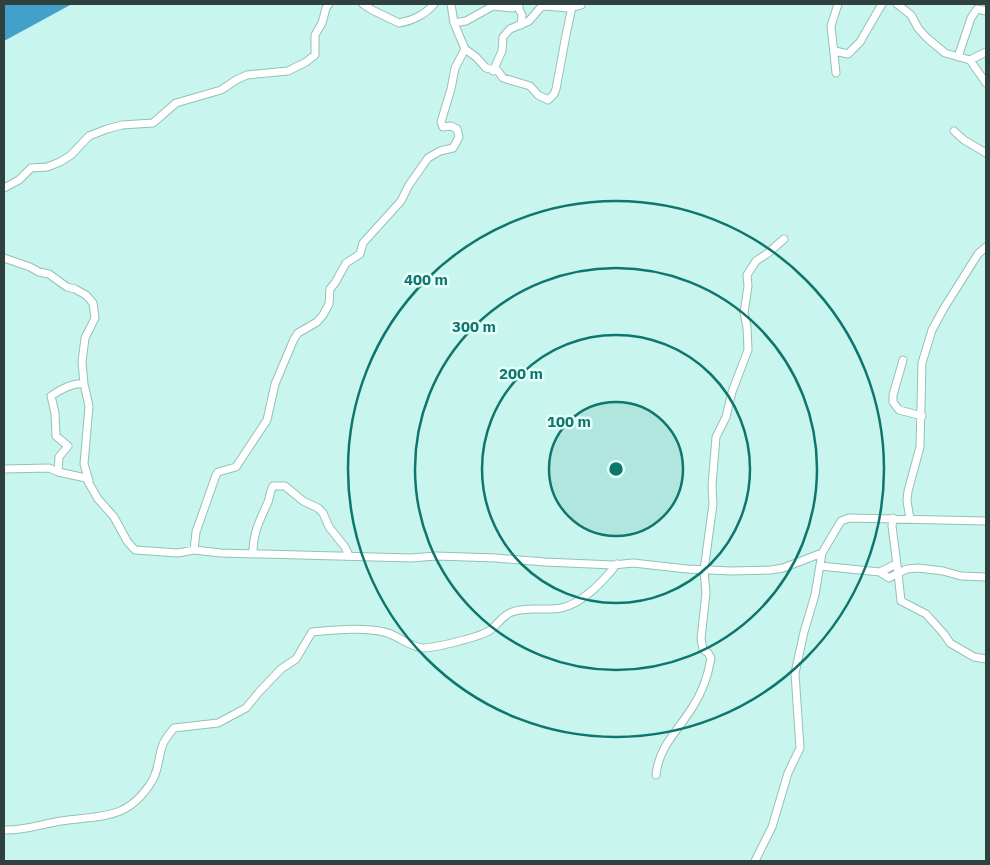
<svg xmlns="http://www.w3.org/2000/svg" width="990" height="865" font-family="'IBM Plex Sans',sans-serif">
	<rect width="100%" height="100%" fill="#c8f6ee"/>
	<!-- water -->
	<path fill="#43a0c9" d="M4 4H72L4 41Z"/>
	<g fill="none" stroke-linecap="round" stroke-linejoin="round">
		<!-- minor casing -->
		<g stroke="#94c0b9" stroke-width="9">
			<path id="minor" d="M363 4 372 10 399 23C412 21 426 14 434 4
				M451 4 454 23 466 21 493 6 513 8 516 4
				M519 4V9L522 15 521 25
				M897 4 911 15 918 28 927 38 945 53 970 60 986 52
				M454 23 465 49 476 57 486 68 498 71 503 78 530 86 538 95 548 100 554 94 556 89 566 35 572 7
				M835 51 848 54 860 42 882 4
				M958 57 971 18 977 9 986 11
				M970 60 986 83
				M493 71 502 51 503 37 510 29 529 21 541 7 545 6 568 8 581 5
				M836 73 831 26 838 4
				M954 131 964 140 986 153
				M4 188 19 180 31 168 47 167 60 162 71 155 89 136 107 129 122 125 153 123 176 103 221 90 236 80 247 75 288 71 306 62 315 55V35L322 23 326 8 329 4
				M4 258 30 267 39 272 49 274 67 287 75 289 86 295 93 303 95 318 85 338 82 362 84 384 89 406 84 464 89 481
				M903 360 893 395V402L899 410 922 416
				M4 469 49 468 58 472 86 478 98 499 114 517 127 541 135 550 178 553 194 550 221 553 411 558 436 556 496 558 545 562 613 565 633 563 687 569 731 571 771 570 783 568 822 553 815 595 804 632 795 673 800 748 788 773 772 827 755 861
				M58 472 59 457 68 446 56 436 55 413 51 396C59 390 74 382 84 384
				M893 518 892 526 898 573 907 569 918 568 943 571 961 576 986 577
				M910 519 907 501 908 491 920 447 922 363 932 330 944 308 978 254 986 247
				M194 550 196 532 216 475 218 472 236 467 267 420 275 384 294 339 298 333 317 322 323 315 329 304 330 289 335 283 346 263 360 254 363 243 401 201 409 185 428 158 440 151 453 148 459 137 457 129 451 126 443 127 441 122 451 89 455 68 465 49
				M253 553C253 532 260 520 268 502 270 497 270 491 273 486H285L303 501 318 508 323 513 329 527 345 547 349 556
				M822 553 841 521 849 518 986 521
				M820 566 880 572 889 578 898 573 901 601 926 614 944 634 950 643 974 657 986 659
				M880 572 896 564
				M656 775C659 746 677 732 692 708 702 693 708 676 711 658L708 653 703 649 701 639 706 593 704 570 713 504 712 485 716 437 726 417 732 392 748 350 747 327 744 313 748 286 747 275 756 261 768 253 784 239
				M4 830C23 831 42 824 61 821 100 815 128 821 152 781 159 770 158 757 163 744 165 739 170 733 174 728L218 723 246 708 259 692 281 669 296 659 312 632C335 630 362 627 384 632 398 635 409 647 423 648 435 648 479 637 489 631 497 626 502 615 512 612 528 606 545 611 561 608 583 604 604 580 617 564"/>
		</g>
		<!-- minor -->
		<use href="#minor" stroke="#fff" stroke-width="7"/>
	</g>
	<!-- distance rings -->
	<circle cx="616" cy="469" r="67" fill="#0f766e" fill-opacity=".12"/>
	<g fill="none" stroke="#0f766e" stroke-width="2.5">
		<circle cx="616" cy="469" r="67"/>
		<circle cx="616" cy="469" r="134"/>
		<circle cx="616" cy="469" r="201"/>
		<circle cx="616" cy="469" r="268"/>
	</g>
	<circle cx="616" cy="469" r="8" fill="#0f766e" stroke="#e4fffa" stroke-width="2.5"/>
	<g font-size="15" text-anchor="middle" font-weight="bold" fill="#0f766e" stroke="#e4fffa" stroke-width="5" stroke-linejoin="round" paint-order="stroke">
		<text x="426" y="285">400 m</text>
		<text x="474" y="332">300 m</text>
		<text x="521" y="379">200 m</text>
		<text x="569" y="427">100 m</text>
	</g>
	<!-- border -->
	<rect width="990" height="865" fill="none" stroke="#2f413e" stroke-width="10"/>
</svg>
